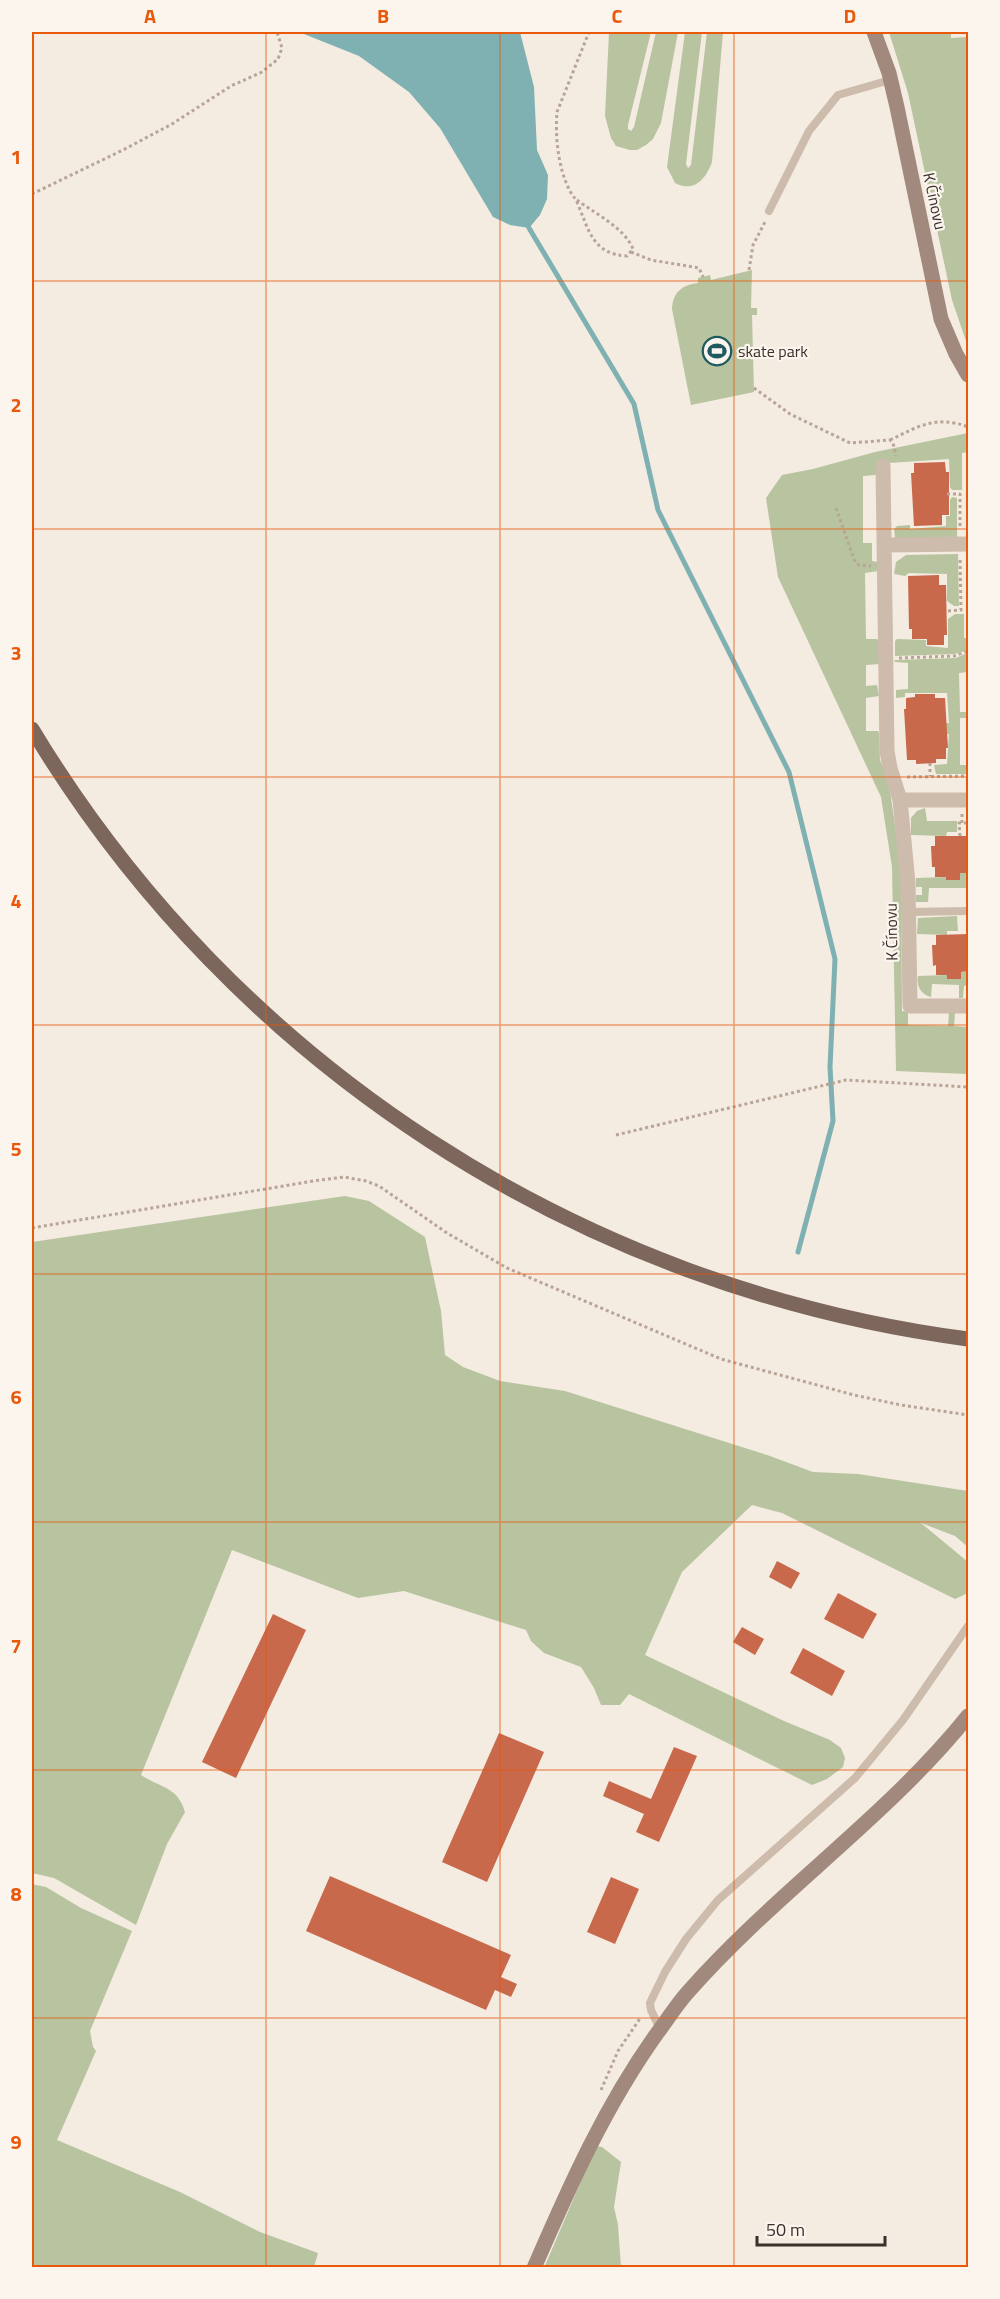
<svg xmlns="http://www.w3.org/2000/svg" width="1000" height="2299" font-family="'Titillium Web',sans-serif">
	<rect width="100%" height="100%" fill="#f4ebe1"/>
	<!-- green -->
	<path fill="#b8c4a0" d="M609 32H651L628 125V129L631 131 634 127 656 32H678L661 123 653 139 646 145 637 150H630L616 146 611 138 605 116Z
		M685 32H702L686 164 688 168 691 165 707 32H723L712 162C706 179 694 193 675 183L667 167Z
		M889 32H951V38L968 37V347L952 300 908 93Z
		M752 270 751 308H757V315H752L754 392 691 405 672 309C673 292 682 285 698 283V278L710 275 711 280Z
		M968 433V452L962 453V490H952L950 487 949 459 889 463 875 475 863 476V543H872V561L878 562V571L865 573 866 639H877L879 641V664L866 665V686L877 685 879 696 866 698V731H878L879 733 880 760 889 784 897 839 901 885 902 1011 908 1012V1025L948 1026 949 1013H955L954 1026 968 1027V1074L896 1071 892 867 881 797 778 577 766 498 782 475 813 469 875 452Z
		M952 497 957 498V538H895L894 529 897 526 910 525V529L946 526V516H950V500Z
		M958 554 959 606H954L947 601V574L909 573 905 576 894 574 896 562 906 555Z
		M955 614H964V638H968V650L955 654 895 656V641L897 639 926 640V646L948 648V619Z
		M965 654H968V672L959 673 960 712H968V718H960V765H968V774H936L934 765 947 764 949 734H943V723H949L947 693H905V697L896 698V690L908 689V663L895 662 894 660 956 658Z
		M925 808 927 821H957V832H947L946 836 911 835V818L917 811Z
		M960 873H968V888H929L928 902H916V895H922V887H916V878L946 877V880H959Z
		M957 916 958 931H947V935L917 934 918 918Z
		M968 971V985L964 986 963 998H959V985L932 984 931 997C921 994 916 986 918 976L947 975Z
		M345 1196 369 1201 425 1237 441 1311 445 1355 463 1367 500 1381 565 1391 770 1456 813 1472 858 1474 968 1491V1547L955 1536 921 1523 968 1562V1593L955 1599 782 1513 752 1505 682 1572 645 1655 784 1721 830 1740 841 1748 845 1758 843 1767 827 1779 812 1785 629 1694 620 1705H601L594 1688 581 1667 544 1653 531 1641 526 1630 404 1591 358 1598 232 1550 141 1775C161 1788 178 1787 185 1812L167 1844 136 1925 54 1878 32 1873V1242Z
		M32 1884 46 1887 81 1908 132 1931 90 2031 93 2047 96 2051 57 2140 180 2192 260 2232 318 2253 314 2267H32Z
		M596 2146 602 2147 621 2162 614 2207 618 2225 621 2267 544 2268Z"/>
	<!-- water -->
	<path fill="#7fb0b2" d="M299 32H520L534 87 537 150 548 175 547 199 540 215 529 228 510 225 493 217 440 128 409 92 359 56Z"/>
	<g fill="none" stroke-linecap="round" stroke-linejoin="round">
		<!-- stream -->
		<path stroke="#7fb0b2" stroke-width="5" d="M529 228 634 404 658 510 789 772 835 959 830 1067 833 1121 798 1252"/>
	</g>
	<!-- building -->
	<path fill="#c8694b" d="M945 462 946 472H949V515H942V525L914 526 911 473H914V463Z
		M939 575V585H946L947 635H944V645H927V639H912V629H909L908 576Z
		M915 694H935V698H945L948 748H946V759H936V763L916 764V760H907L904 709H906V698L915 697Z
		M935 836H969V873H960V880H946V877H935V867H932L931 846H935Z
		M969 934V971L961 972V979H947V975H936V965L933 966 932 945H936V935Z
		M777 1561 800 1573 791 1589 769 1577Z
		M838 1593 877 1614 863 1639 824 1619Z
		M273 1614 306 1630 236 1778 202 1762Z
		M742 1627 764 1639 755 1655 733 1642Z
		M803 1648 845 1671 832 1696 790 1673Z
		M499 1733 544 1752 487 1882 442 1862Z
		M674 1747 697 1756 659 1842 636 1832 644 1814 603 1796 609 1781 651 1799Z
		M330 1876 511 1955 501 1977 517 1984 511 1997 495 1990 486 2010 306 1931Z
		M611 1877 639 1889 615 1944 587 1932Z"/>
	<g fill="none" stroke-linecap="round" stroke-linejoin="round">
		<!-- path -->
		<path stroke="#b9a596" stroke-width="3" stroke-dasharray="3 3" stroke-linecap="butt" d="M32 194 123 150 172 124 231 86 262 72 278 59 282 48 277 32
			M577 200C594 213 625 228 633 249L627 256C592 254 589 230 577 202 575 198 572 195 570 191 558 168 555 137 557 112L589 32
			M631 252 651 260 699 268 703 277
			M749 270 753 245 765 222
			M754 388 790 414 850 443 890 440 893 443 896 456
			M890 440C919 426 936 415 968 427
			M947 494H960V528
			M836 508 855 562 859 565 871 566
			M948 611 961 610 960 559
			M899 658 954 656 968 651
			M930 763V776
			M907 777 968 776
			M962 823V814
			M960 836 959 823H968
			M616 1135 846 1080 968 1087
			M32 1228 313 1181 344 1177 366 1181 379 1186 447 1233 507 1268 721 1359 854 1395 901 1405 968 1415
			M601 2090 618 2051 641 2017"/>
		<!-- lane -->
		<path stroke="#cdbbac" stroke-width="8" d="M769 211 809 131 838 95 890 80
			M908 912 968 911
			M660 2029 651 2010 650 2003 665 1972 686 1939 718 1900 855 1778 903 1720 968 1626"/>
		<!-- street -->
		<path stroke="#cdbbac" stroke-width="15" d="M883 466 887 751 890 768 900 800H968
			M884 545 968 544
			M900 800 908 883 910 1006H968"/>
		<!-- secondary -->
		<path stroke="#a18a7d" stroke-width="15" d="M874 32 889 73 897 107 941 319 956 354 968 375
			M534 2268C570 2185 605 2106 658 2032 668 2019 677 2004 688 1992 775 1893 886 1818 968 1716"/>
		<!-- primary -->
		<path stroke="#7d675c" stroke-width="15" d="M32 729C234 1065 580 1288 968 1339"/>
	</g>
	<!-- grid -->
	<path fill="none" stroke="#e8590c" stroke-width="1.5" stroke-opacity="0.55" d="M266 32V2268M500 32V2268M734 32V2268M32 281H968M32 529H968M32 777H968M32 1025H968M32 1274H968M32 1522H968M32 1770H968M32 2018H968"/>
	<!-- icons -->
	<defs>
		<g id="stadium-ring" transform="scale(1.5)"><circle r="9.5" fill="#fbf5ee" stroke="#1f5a5e" stroke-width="1.5"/><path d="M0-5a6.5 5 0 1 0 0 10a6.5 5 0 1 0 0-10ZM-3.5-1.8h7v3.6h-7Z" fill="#1f5a5e"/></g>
	</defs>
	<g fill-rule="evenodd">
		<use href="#stadium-ring" x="717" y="351"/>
	</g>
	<g text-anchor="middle" stroke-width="4.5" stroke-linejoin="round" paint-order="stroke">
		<!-- street labels -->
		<g font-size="16" fill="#3b302b" stroke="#fbf5ee">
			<text transform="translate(935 201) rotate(78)" y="6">K Čínovu</text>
			<text transform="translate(891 932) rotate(-91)" y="6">K Čínovu</text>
		</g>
		<!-- poi labels -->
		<g font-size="16" fill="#3b302b" stroke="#fbf5ee" text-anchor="start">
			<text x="738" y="357">skate park</text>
		</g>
	</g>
	<!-- border -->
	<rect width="1000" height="2299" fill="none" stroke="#fbf5ee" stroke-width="66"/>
	<!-- scale -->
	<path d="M757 2236v9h128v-9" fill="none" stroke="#3b302b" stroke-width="3"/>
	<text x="766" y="2236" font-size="18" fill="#3b302b" stroke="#fbf5ee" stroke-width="4.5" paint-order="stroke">50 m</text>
	<rect x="33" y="33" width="934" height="2233" fill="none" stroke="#e8590c" stroke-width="2"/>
	<g font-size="20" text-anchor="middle" font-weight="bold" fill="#e8590c">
		<text x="150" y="23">A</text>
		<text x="383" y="23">B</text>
		<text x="617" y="23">C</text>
		<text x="850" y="23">D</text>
		<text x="16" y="164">1</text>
		<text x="16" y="412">2</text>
		<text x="16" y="660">3</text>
		<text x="16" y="908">4</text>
		<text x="16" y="1156">5</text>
		<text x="16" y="1404">6</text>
		<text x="16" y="1653">7</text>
		<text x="16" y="1901">8</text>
		<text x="16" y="2149">9</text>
	</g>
</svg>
